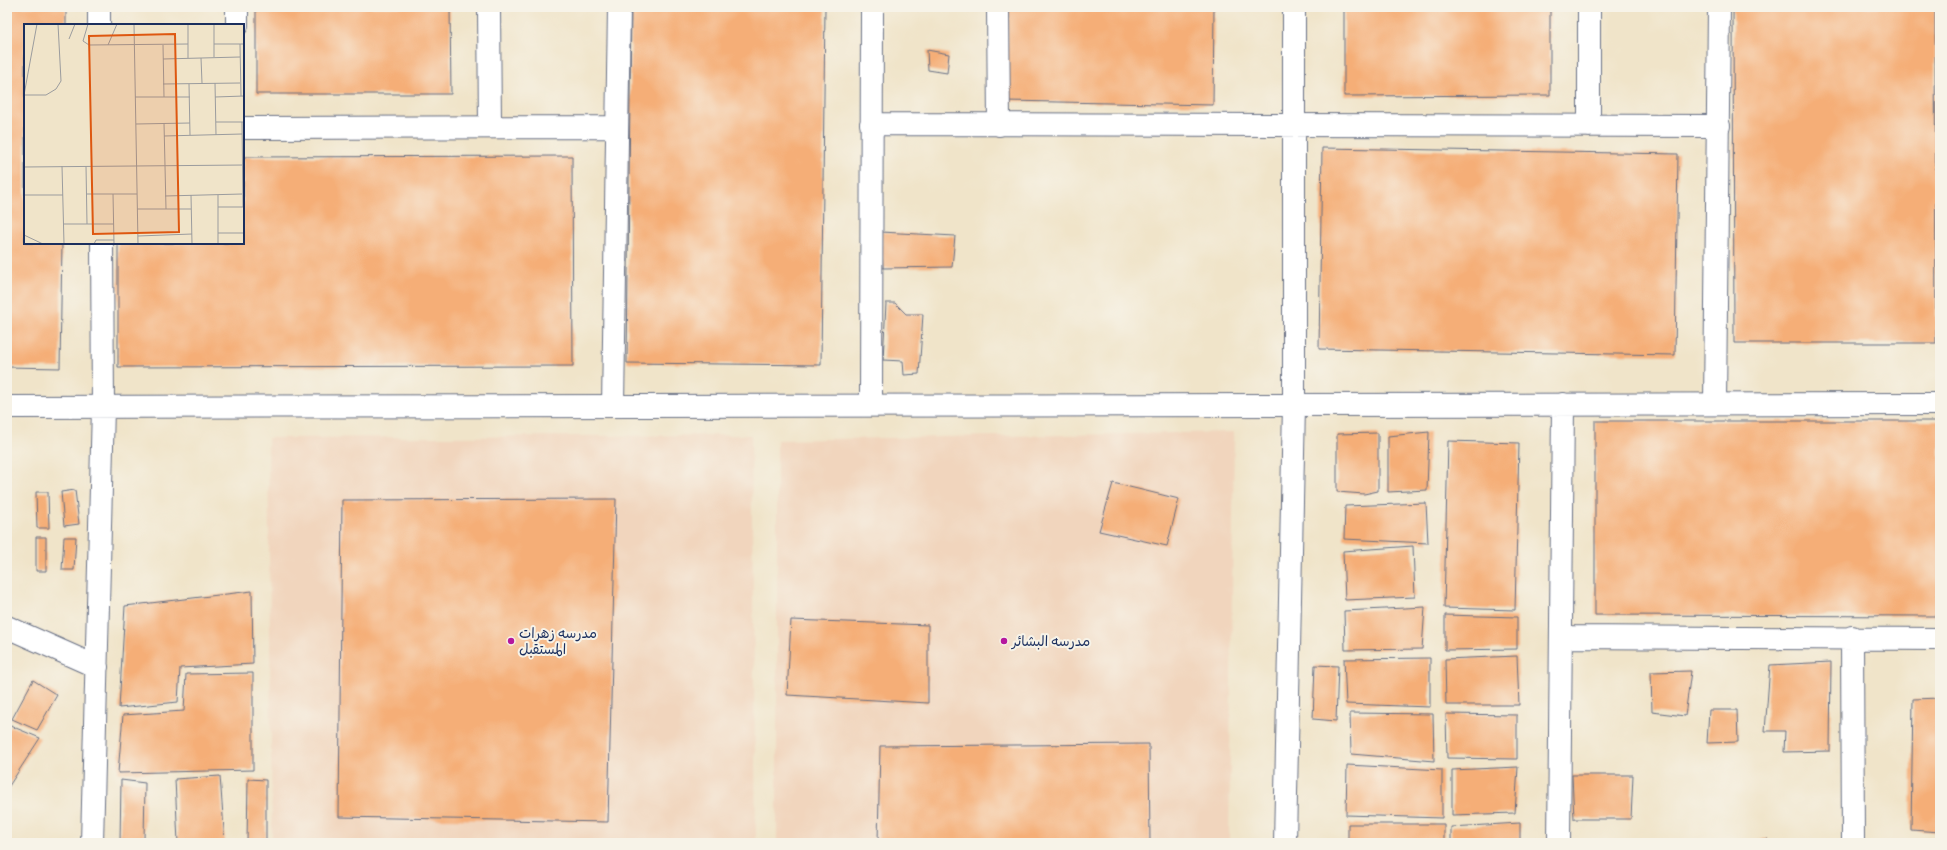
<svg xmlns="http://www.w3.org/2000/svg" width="1947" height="850" font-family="Delius,'Playpen Sans Arabic',sans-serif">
	<rect width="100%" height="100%" fill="#f7f3e8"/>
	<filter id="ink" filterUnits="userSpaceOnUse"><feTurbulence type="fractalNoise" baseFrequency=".025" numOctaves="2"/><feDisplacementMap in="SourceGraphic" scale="8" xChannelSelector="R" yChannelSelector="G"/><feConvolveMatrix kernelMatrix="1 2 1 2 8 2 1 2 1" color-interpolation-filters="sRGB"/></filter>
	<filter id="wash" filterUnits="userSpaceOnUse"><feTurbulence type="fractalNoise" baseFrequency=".012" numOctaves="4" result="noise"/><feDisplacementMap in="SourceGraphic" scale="16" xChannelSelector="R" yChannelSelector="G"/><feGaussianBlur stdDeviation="0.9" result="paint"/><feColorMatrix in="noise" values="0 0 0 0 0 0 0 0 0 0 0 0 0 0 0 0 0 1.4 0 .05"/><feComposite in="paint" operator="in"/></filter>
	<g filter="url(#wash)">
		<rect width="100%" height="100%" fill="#f0e4c9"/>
		<!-- built -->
		<path fill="#f1d5bd" d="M1234 432 1229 843H777V440Z
			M751 435 756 843H272L268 438Z"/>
		<g id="blocks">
			<!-- building -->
			<path fill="#f5ae77" d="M7 7H66V25H25V243H62L60 368 7 367Z
				M256 7H450L451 94H256Z
				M631 7H825L821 365 627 363Z
				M1008 7H1214L1213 105 1006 101Z
				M1344 7H1550V95L1344 96Z
				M1733 7H1935L1936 343H1734Z
				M927 50 949 54 947 73 928 70Z
				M1322 148 1678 154 1675 355 1319 349Z
				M572 156 573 366 118 367V243H243V157Z
				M881 232 955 236 952 267 883 268Z
				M886 303H895L906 314H923L919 374 904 375 903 361 883 360Z
				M1595 421H1940V616L1595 615Z
				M1429 432 1427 490 1388 492V436Z
				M1378 433V491L1364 494 1337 492V434Z
				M1448 441 1519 443 1515 610 1444 608Z
				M1113 483 1179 499 1167 546 1099 531Z
				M75 490 79 524 64 526 61 492Z
				M36 492H48L49 528H37Z
				M616 499 608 822 339 817 342 500Z
				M1426 503 1428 543 1344 539 1345 506Z
				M36 537H46V571H36Z
				M64 537H76L74 570H62Z
				M1413 546 1415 597 1345 600 1343 551Z
				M252 591 253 664 180 668 178 702 119 708 125 606Z
				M1425 607 1422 649 1345 650 1344 611Z
				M1445 615 1517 617V649L1445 650Z
				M791 620 928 625V703L787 695Z
				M1517 656 1519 705H1446L1445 659Z
				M1430 658V707L1346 704 1344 659Z
				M1831 662 1830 751 1784 752 1785 731H1765L1770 665Z
				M1315 665 1338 666 1336 721 1313 719Z
				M1691 671 1685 716 1652 712 1651 672Z
				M253 673V770L118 773 123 715 184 711 186 674Z
				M33 680 57 695 37 730 12 719Z
				M1940 698V832L1911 830 1913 699Z
				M1709 710H1737L1738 742 1707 743Z
				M1350 713 1433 714 1434 761 1351 754Z
				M1446 714 1517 715V759L1447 758Z
				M11 726 40 738 7 789V732Z
				M1149 744 1150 843H878L880 746Z
				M1347 765 1442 770V818L1346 815Z
				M1518 767 1515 813 1452 815V770Z
				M1572 775H1633L1631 819H1574Z
				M220 776 225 843H178L175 779Z
				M248 779 266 780V843H247Z
				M121 780 145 783 144 841 149 843H120Z
				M1520 823V843H1451V827Z
				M1348 824H1444V843H1348Z
				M1768 839V843H1741V841Z"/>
		</g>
	</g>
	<g filter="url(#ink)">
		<use href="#blocks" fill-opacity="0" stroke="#666e83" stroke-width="1"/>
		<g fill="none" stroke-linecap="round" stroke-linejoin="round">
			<!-- street casing -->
			<g stroke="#666e83" stroke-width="24">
				<path id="street" d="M99 7V25
					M237 7V25
					M489 7 490 127
					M998 7 999 125
					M1589 7V126
					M871 124 1719 126
					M243 128 617 127
					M1715 404 1719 7
					M871 405 872 7
					M613 406 619 7
					M7 407 1940 404
					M7 627 97 667
					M1562 637 1940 639
					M1852 637 1853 843
					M92 843 103 407 102 243
					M1285 843 1294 405V7
					M1559 843 1563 404"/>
			</g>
			<!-- street -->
			<use href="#street" stroke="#fff" stroke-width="22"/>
		</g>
	</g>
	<!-- markers -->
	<g fill="#b5179e" stroke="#f7f3e8" stroke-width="1.5">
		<circle cx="511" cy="641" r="4"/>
		<circle cx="1004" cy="641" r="4"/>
	</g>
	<g text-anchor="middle" stroke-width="4" stroke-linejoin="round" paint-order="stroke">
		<!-- poi labels -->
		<g font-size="14" fill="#1b2f5e" stroke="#f7f3e8" text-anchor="start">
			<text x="519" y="638">مدرسه زهرات<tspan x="519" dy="16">المستقبل</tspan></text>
			<text x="1012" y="646">مدرسه البشائر</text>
		</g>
	</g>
	<!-- overview -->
	<g transform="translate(24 24)">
		<rect width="220" height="220" fill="#f0e4c9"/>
		<path fill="none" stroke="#9b9c9e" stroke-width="1" d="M64 0 59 17 65 21 164 20M110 0 114 220M164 0V34M190 0V33M45 15 51 0M190 20H220M216 20 217 72M84 21 93 0M139 21 140 73M177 34 178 59M139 35 216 33M191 59 192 111M139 60 216 59M165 60 166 111M0 71H22L32 65 37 57 34 0M0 71 13 0M111 73H166M191 73 220 72M192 98H220M218 98 219 183M140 99 142 185M112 100 166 99M140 112 218 110M38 142 40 220M62 142 63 200M0 143 220 141M62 170H113M89 170 90 220M0 171H39M167 171 168 220M194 171V220M141 172 218 170M194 183H220M113 185H167M40 200H90M194 209H220M0 211 19 220M114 212 168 210M70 220 72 216H90"/>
		<path fill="#de5710" fill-opacity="0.15" stroke="#de5710" stroke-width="2" d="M151 10 155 208 69 210 65 12Z"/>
		<rect width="220" height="220" fill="none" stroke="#1b2f5e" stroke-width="2"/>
	</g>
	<!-- margin -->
	<rect width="1947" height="850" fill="none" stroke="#f7f3e8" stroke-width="24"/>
</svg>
